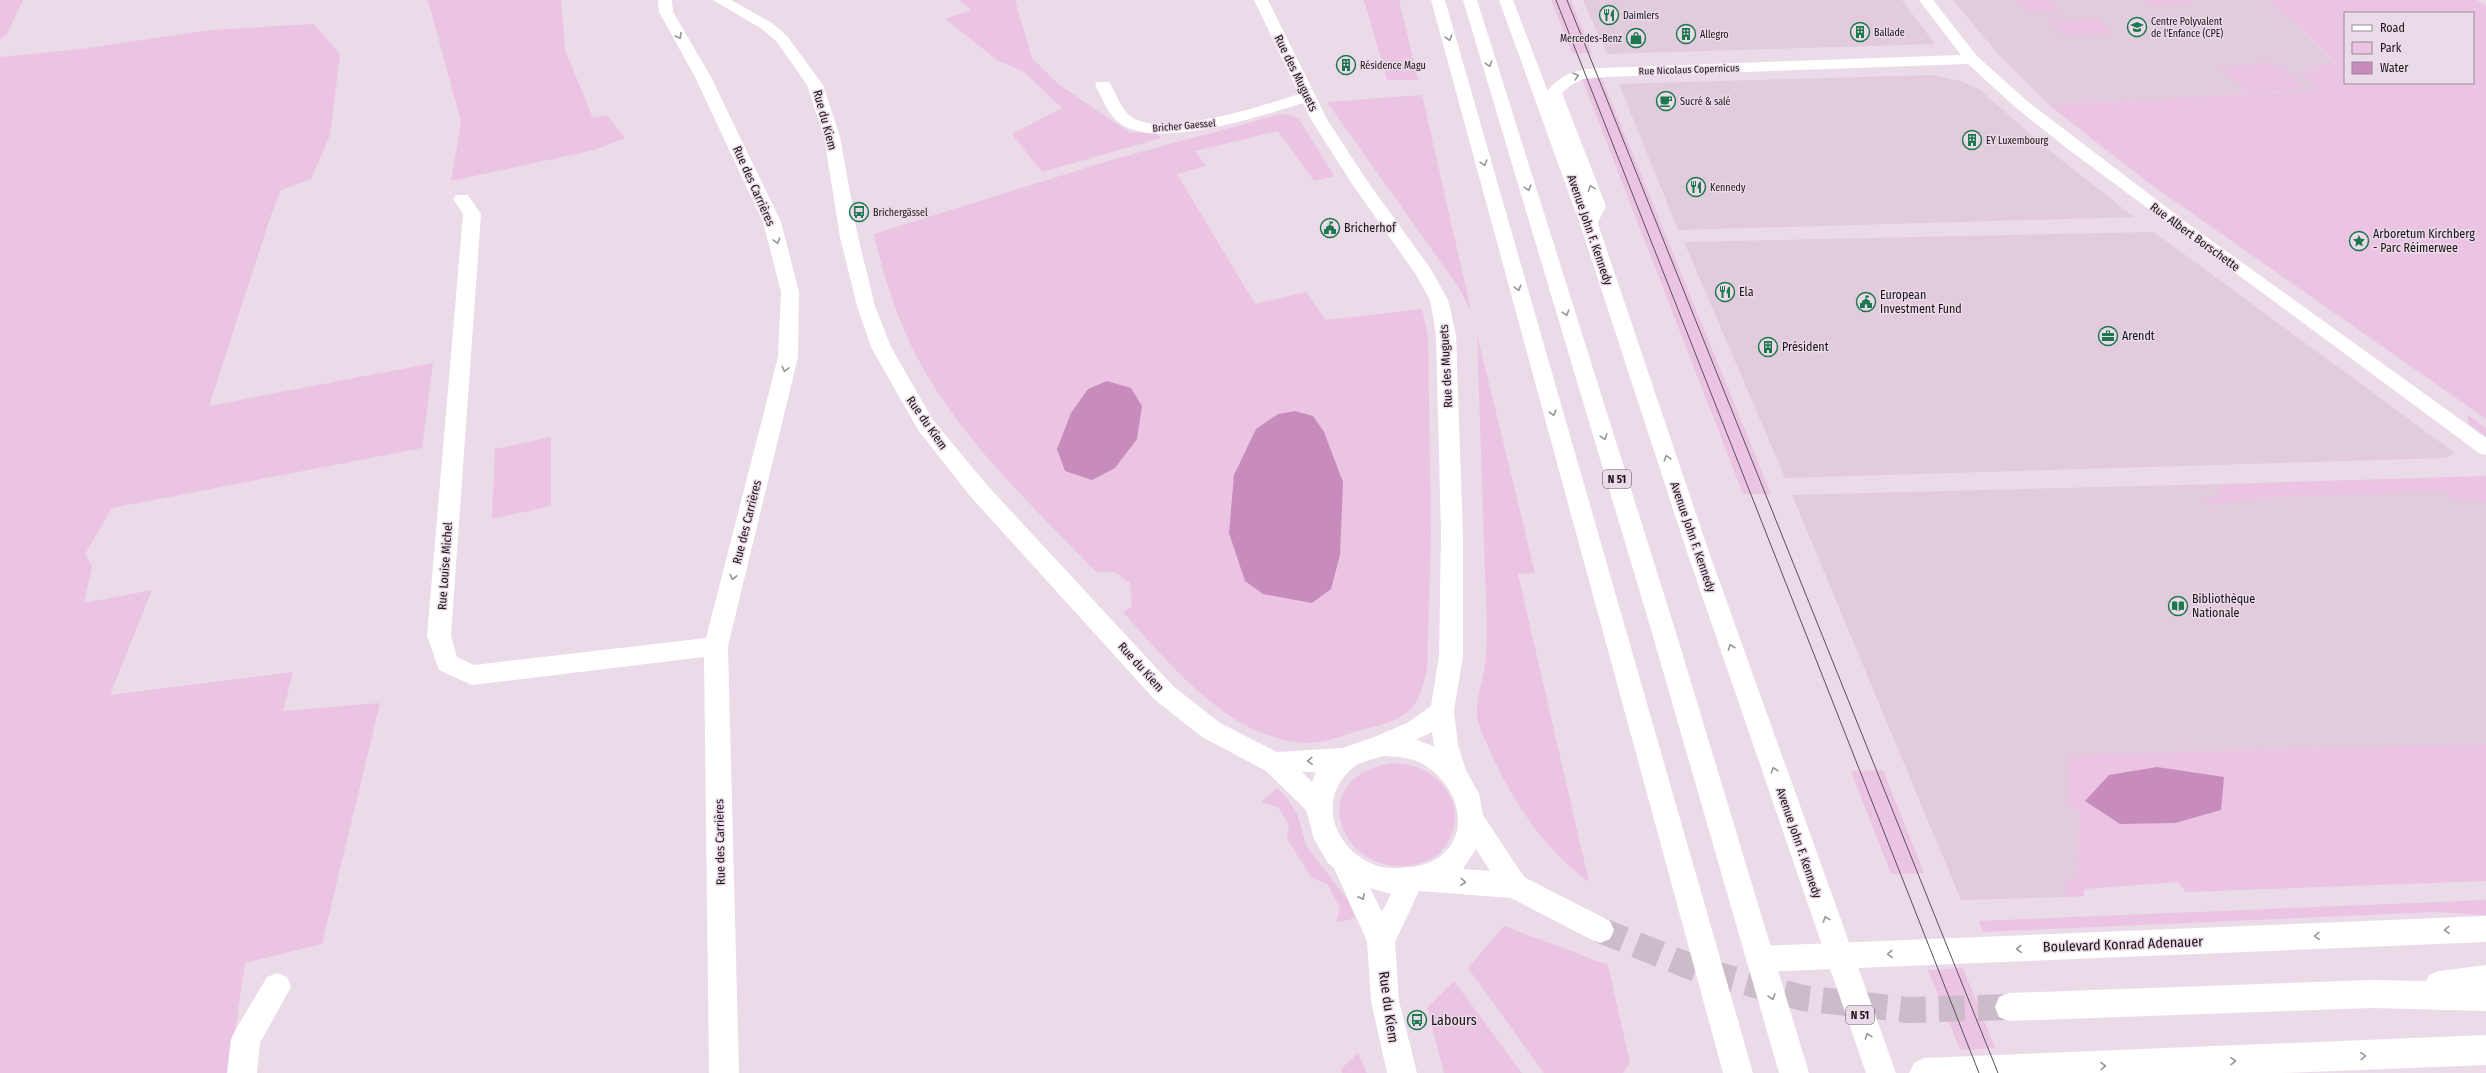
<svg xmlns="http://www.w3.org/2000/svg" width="2486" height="1073" font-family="'Fira Sans Condensed',sans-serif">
	<rect width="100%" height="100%" fill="#ebdae8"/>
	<!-- built -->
	<path fill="#e2cbdd" d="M1583 0H1902L1935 44 1607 54Z
		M1953 0H2269L2337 64 2315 65 2322 71 2300 72 2319 90 2049 105 1998 54Z
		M1932 75 1961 81 1980 90 2050 151 2134 217 1678 230 1619 84Z
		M2154 232 2455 453 2445 458 1785 478 1684 242Z
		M2222 484 2217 497 2208 505 2271 497 2447 492 2451 499 2486 502V744L2069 755 2080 811 2077 880H2066L2065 897 1961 900 1792 495Z"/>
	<!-- green -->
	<path fill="#ebc4e3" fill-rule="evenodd" d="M0 0H23L7 34 0 40Z
		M428 0H561L565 50 593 118 607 115 625 138 594 150 451 181 461 122Z
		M958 0H1015L1032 58 1058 84 1129 132 1157 134 1161 138 1042 172 1012 134 1062 108 1024 72 997 60 945 19 972 10Z
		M1364 0H1399L1418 80H1387Z
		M1551 0H1571L1592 53H1572Z
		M2016 0H2050L2060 11 2027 12Z
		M2144 0H2188L2193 4 2149 6Z
		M2269 0H2477L2486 6V419L2146 181 2049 105 2250 94 2218 68 2272 62 2306 87 2255 94 2319 90 2299 72 2321 71 2314 65 2337 63ZM2345 13H2473V83H2345Z
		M2098 18 2112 33 2063 35 2049 20Z
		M314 24 340 54 330 135 311 179 281 190 271 215 209 406 433 363 422 448 112 508 85 554 92 566 84 603 152 590 110 695 293 672 283 711 380 703 322 944 245 963 229 1073H0V57L81 49 211 30Z
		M1601 76 1771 494H1743L1582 79Z
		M1422 95 1468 297 1471 310 1457 285 1327 102Z
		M1281 114 1291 115 1299 119 1334 176 1314 181 1278 131 1195 151 1206 166 1177 174 1255 304 1306 292 1326 320 1422 309 1428 337 1431 532 1427 667C1420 710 1406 720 1365 729 1345 734 1327 743 1306 743 1230 740 1170 664 1123 612L1132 606 1130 583 1115 572H1096C1036 510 971 449 927 375 901 332 885 283 874 234L1111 160Z
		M1477 334 1535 573 1518 574 1589 882C1543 849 1512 800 1489 749 1485 739 1478 726 1477 715 1476 698 1483 680 1485 664 1487 653 1486 641 1487 630Z
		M2468 415 2486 428V437L2468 423Z
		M551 437V506L492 519 495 449Z
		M2486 476V502L2451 499 2446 492 2271 497 2208 505 2204 500 2217 497 2222 484Z
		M2486 744V881L2186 892 2178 882 2084 889V896L2065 897 2066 880 2077 879 2080 811 2067 805 2069 755Z
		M1392 763C1404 764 1416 765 1427 772 1458 791 1465 827 1439 853 1432 860 1421 863 1412 865 1340 877 1302 777 1392 763Z
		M1883 770 1924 873 1891 874 1851 771Z
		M1277 788 1287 798 1297 814 1307 847 1348 900 1355 918 1336 923 1340 908 1327 884 1312 878 1287 839 1289 825 1278 807 1261 802Z
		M2486 900V915L2435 912 1983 932 1979 921Z
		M1504 926 1608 965 1630 1063 1623 1073H1544L1468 968Z
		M1963 968 1995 1048 1960 1050 1928 970Z
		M1454 981 1522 1073H1444L1427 1008Z
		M1358 1053 1367 1073H1342L1341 1069Z"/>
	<!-- water -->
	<path fill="#c78cbc" d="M1107 381 1131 388 1142 406 1137 439 1115 468 1092 480 1065 471 1057 449 1071 413 1088 389Z
		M1295 411 1313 416 1324 432 1343 482 1340 555 1331 589 1312 603 1263 594 1245 581 1229 533 1234 475 1256 429 1278 414Z
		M2157 767 2224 777 2221 810 2175 823 2120 824 2085 801 2109 775Z"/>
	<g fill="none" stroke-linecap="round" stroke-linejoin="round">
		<!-- secondary-tunnel -->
		<path stroke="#ccbcc9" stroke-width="26" stroke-dasharray="26 13" stroke-linecap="butt" d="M1600 930 1699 970 1803 998 1908 1010 2009 1007"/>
		<!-- street -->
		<path fill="#fff" fill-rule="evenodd" d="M658 0H672L673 12 711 77 781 222 799 292 798 357 728 646 739 1073H709L704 657 472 685 439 670 427 636 463 214 453 199 456 195H468L481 214 451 636 457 657 474 665 706 638 778 357 781 292 763 222 695 77 659 12Z
			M1254 0H1268L1328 121 1368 182 1430 268 1448 300 1456 335 1463 534V656L1454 711 1458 745 1467 774 1463 782 1454 785 1445 782 1434 745 1432 732 1383 756 1374 753 1371 745 1374 737 1407 723 1431 706 1439 656 1441 534 1436 335 1430 300 1415 273 1352 184 1312 121 1303 103C1261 116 1163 149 1122 125 1109 117 1102 98 1095 85L1097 82H1109C1117 94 1121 112 1135 119 1170 136 1262 106 1299 94Z
			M1431 0H1445L1753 1073H1723Z
			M1919 0H1933L1977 56 2027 101 2183 220 2486 438V455L2479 453 2069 150 2015 107 1968 64 1608 77 1583 79 1571 85 1562 93 1606 206 1595 228H1583L1580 224 1588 206 1546 93C1559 74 1578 69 1600 68L1961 55Z
			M277 973 287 977 291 987 260 1043 257 1073H227L231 1039 236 1029 267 977Z"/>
		<!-- secondary -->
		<path fill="#fff" fill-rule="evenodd" d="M713 0H731L772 23 787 36 823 85 840 137 858 237 875 306 891 347 933 420 986 484 1173 686 1220 723 1277 752 1343 748 1383 734 1415 739 1438 748 1452 756 1466 770 1479 794 1483 815 1524 877 1610 921 1614 930 1610 939 1600 943 1590 939 1511 898 1419 891 1395 942 1399 1001 1417 1073H1387L1371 1001 1367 941 1334 868 1328 863 1314 839 1306 810 1266 771 1202 737 1155 700 970 496 918 430 871 347 857 306 840 237 824 137 807 85 777 42 762 29ZM1383 756C1396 757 1410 757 1421 763 1451 779 1472 821 1447 850 1437 861 1424 866 1410 867 1395 869 1381 869 1368 862 1330 842 1318 794 1355 766 1362 761 1375 759 1383 756ZM1302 772H1316L1312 782ZM1476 849 1490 871 1463 869ZM1370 888 1391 894 1382 912Z
			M2486 916V942L1761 972 1751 968 1747 959 1751 950 1761 946Z
			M2486 965V1011L2372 1008 2009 1021 1999 1017 1995 1007 1999 997 2009 993 2372 980 2426 981 2429 975 2439 971Z
			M2486 1035V1065L2283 1073H1909L1914 1063 1924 1058Z"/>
		<!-- primary -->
		<path fill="#fff" fill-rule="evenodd" d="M1463 0H1477L1674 626 1809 1073H1779L1650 626Z
			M1499 0H1513L1598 224 1710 555 1896 1073H1866L1688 555 1580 224Z"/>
		<!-- tram -->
		<path stroke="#595158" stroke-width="1" d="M1556 0 1979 1073
			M1567 0 1998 1073"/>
	</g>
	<!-- one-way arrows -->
	<defs><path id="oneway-chevron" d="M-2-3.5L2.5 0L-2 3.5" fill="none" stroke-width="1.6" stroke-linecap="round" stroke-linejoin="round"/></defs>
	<g stroke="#989597">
		<use href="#oneway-chevron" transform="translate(679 36) rotate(59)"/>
		<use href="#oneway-chevron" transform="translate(1449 38) rotate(74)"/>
		<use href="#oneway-chevron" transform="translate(1489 64) rotate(73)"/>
		<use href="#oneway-chevron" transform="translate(1576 76) rotate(-18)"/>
		<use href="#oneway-chevron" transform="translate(1484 163) rotate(74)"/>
		<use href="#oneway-chevron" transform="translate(1528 188) rotate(73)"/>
		<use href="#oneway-chevron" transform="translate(1591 188) rotate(-111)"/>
		<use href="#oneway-chevron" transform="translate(777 241) rotate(75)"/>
		<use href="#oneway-chevron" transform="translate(1518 288) rotate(74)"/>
		<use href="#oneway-chevron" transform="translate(1566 313) rotate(73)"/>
		<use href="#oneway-chevron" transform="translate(785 369) rotate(104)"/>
		<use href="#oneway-chevron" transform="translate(1553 413) rotate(74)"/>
		<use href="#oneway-chevron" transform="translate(1604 437) rotate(73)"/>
		<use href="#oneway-chevron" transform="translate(1667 458) rotate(-108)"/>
		<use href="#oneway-chevron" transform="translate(733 577) rotate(104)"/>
		<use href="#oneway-chevron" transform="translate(1731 647) rotate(-109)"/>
		<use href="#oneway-chevron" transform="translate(1310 761) rotate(177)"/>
		<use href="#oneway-chevron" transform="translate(1774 770) rotate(-109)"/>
		<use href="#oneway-chevron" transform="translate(1463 882) rotate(5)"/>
		<use href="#oneway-chevron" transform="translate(1362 897) rotate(64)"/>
		<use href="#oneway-chevron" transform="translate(1826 919) rotate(-110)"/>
		<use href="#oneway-chevron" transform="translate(2447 930) rotate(178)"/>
		<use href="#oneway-chevron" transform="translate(2317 936) rotate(178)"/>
		<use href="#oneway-chevron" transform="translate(2019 949) rotate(178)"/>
		<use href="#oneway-chevron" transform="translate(1890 954) rotate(178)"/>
		<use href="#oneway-chevron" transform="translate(1772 997) rotate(74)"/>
		<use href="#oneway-chevron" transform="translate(1868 1036) rotate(-110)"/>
		<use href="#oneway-chevron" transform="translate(2363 1056) rotate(-2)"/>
		<use href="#oneway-chevron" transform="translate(2233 1061) rotate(-2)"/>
		<use href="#oneway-chevron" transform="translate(2103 1066) rotate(-2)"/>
	</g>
	<!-- icons -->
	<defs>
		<g id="restaurant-ring" transform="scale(1)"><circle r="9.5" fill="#ebdae8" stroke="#1c794f" stroke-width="1.5"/><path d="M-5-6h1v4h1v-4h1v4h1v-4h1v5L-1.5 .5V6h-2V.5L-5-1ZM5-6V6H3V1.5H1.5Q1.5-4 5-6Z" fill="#1c794f"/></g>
		<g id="school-ring" transform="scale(1)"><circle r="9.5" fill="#ebdae8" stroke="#1c794f" stroke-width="1.5"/><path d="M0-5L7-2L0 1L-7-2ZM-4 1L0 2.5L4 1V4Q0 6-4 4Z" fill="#1c794f"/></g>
		<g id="building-ring" transform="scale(1)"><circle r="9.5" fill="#ebdae8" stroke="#1c794f" stroke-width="1.5"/><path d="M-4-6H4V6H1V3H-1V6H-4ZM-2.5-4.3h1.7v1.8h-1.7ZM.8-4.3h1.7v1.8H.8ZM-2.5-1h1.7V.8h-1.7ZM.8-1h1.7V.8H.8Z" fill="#1c794f"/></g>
		<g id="shop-ring" transform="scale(1)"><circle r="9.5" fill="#ebdae8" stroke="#1c794f" stroke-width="1.5"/><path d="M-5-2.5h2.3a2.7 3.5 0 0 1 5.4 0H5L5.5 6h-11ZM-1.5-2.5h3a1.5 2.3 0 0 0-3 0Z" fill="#1c794f"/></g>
		<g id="cafe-ring" transform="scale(1)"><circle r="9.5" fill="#ebdae8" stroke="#1c794f" stroke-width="1.5"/><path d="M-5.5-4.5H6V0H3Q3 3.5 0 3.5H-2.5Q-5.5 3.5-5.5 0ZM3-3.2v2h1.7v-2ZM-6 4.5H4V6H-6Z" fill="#1c794f"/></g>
		<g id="bus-ring" transform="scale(1)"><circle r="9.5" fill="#ebdae8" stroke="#1c794f" stroke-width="1.5"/><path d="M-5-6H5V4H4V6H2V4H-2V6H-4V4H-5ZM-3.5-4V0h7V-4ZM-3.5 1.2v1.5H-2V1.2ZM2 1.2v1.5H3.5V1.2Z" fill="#1c794f"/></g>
		<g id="civic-ring" transform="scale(1)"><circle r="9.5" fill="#ebdae8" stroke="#1c794f" stroke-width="1.5"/><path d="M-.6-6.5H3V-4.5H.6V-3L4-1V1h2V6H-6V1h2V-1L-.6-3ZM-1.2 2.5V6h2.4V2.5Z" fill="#1c794f"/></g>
		<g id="sight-ring" transform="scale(1)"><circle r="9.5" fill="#ebdae8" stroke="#1c794f" stroke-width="1.5"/><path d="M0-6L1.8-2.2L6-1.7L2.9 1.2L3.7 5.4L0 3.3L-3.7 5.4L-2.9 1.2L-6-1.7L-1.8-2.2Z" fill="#1c794f"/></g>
		<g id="office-ring" transform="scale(1)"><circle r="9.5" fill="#ebdae8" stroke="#1c794f" stroke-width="1.5"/><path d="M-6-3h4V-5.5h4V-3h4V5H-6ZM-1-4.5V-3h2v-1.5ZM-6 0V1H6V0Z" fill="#1c794f"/></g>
		<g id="library-ring" transform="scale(1)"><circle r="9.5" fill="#ebdae8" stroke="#1c794f" stroke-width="1.5"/><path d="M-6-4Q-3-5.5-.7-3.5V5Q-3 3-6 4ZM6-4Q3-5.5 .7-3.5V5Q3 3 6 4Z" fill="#1c794f"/></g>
	</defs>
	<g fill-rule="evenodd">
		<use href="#restaurant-ring" x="1609" y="15"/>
		<use href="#school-ring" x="2137" y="27"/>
		<use href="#building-ring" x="1860" y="32"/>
		<use href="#building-ring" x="1686" y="34"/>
		<use href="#shop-ring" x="1636" y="38"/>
		<use href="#building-ring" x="1346" y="65"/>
		<use href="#cafe-ring" x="1666" y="101"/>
		<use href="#building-ring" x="1972" y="140"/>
		<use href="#restaurant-ring" x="1696" y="187"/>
		<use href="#bus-ring" x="859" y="212"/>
		<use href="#civic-ring" x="1330" y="228"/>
		<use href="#sight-ring" x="2359" y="241"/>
		<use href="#restaurant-ring" x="1725" y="292"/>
		<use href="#civic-ring" x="1866" y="302"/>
		<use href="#office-ring" x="2108" y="336"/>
		<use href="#building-ring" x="1768" y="347"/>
		<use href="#library-ring" x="2178" y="606"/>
		<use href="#bus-ring" x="1417" y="1020"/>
	</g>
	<g text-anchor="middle" stroke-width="3" stroke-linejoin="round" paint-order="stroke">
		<!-- far-poi labels -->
		<g font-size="10" fill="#191418" stroke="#ebdae8" text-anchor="start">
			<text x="1623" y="19">Daimlers</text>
			<text x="2151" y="25">Centre Polyvalent<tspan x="2151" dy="12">de l'Enfance (CPE)</tspan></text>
			<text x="1874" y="36">Ballade</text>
			<text x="1700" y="38">Allegro</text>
			<text x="1622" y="42" text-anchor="end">Mercedes-Benz</text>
			<text x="1360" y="69">Résidence Magu</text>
			<text x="1680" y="105">Sucré &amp; salé</text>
			<text x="1986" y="144">EY Luxembourg</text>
			<text x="1710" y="191">Kennedy</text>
			<text x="873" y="216">Brichergässel</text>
		</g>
		<!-- far-street labels -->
		<g font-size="10" fill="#191418" stroke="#ebdae8">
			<text transform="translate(1689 69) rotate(-2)" y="4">Rue Nicolaus Copernicus</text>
			<text transform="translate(1184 125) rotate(-5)" y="4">Bricher Gaessel</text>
		</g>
		<!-- shield labels -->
		<g fill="#ebdae8" stroke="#584f56" stroke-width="1">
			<rect x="1603" y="470" width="28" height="18" rx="3"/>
			<rect x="1846" y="1006" width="28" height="18" rx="3"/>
		</g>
		<g font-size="11" font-weight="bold" fill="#191418">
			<text x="1617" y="483">N 51</text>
			<text x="1860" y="1019">N 51</text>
		</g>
		<!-- street labels -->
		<g font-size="12" fill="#191418" stroke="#ebdae8">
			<text transform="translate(1296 73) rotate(64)" y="4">Rue des Muguets</text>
			<text transform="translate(825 120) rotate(75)" y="4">Rue du Kiem</text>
			<text transform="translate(754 186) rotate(66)" y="4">Rue des Carrières</text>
			<text transform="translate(1590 230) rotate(71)" y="4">Avenue John F. Kennedy</text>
			<text transform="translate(2195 237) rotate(36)" y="4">Rue Albert Borschette</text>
			<text transform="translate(1446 366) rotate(-93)" y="4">Rue des Muguets</text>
			<text transform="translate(927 423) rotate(55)" y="4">Rue du Kiem</text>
			<text transform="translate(747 522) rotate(-76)" y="4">Rue des Carrières</text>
			<text transform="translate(1693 537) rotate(71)" y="4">Avenue John F. Kennedy</text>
			<text transform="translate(445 566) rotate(-86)" y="4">Rue Louise Michel</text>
			<text transform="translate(1141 667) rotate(48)" y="4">Rue du Kiem</text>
			<text transform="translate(720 842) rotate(-91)" y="4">Rue des Carrières</text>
			<text transform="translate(1799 843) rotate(71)" y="4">Avenue John F. Kennedy</text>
		</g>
		<!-- poi labels -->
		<g font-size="12" fill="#191418" stroke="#ebdae8" text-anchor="start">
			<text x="1344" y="232">Bricherhof</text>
			<text x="2373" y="238">Arboretum Kirchberg<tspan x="2373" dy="14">- Parc Réimerwee</tspan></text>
			<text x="1739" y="296">Ela</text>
			<text x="1880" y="299">European<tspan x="1880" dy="14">Investment Fund</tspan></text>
			<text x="2122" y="340">Arendt</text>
			<text x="1782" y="351">Président</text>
			<text x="2192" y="603">Bibliothèque<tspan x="2192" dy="14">Nationale</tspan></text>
		</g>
		<!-- near-street labels -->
		<g font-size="14" fill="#191418" stroke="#ebdae8">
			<text transform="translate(2123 944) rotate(-2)" y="5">Boulevard Konrad Adenauer</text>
			<text transform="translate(1389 1007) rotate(82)" y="5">Rue du Kiem</text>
		</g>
		<!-- near-poi labels -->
		<g font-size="14" fill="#191418" stroke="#ebdae8" text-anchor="start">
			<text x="1431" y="1025">Labours</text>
		</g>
	</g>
	<!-- legend -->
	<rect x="2344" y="12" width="130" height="72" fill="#ebdae8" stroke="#978b95"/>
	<rect x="2352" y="25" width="20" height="6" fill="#ffffff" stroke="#978b95"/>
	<text x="2380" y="32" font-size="12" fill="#191418">Road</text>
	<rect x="2352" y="42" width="20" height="12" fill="#ebc4e3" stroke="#978b95"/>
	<text x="2380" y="52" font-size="12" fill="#191418">Park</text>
	<rect x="2352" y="62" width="20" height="12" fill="#c78cbc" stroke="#978b95"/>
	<text x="2380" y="72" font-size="12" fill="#191418">Water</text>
</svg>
